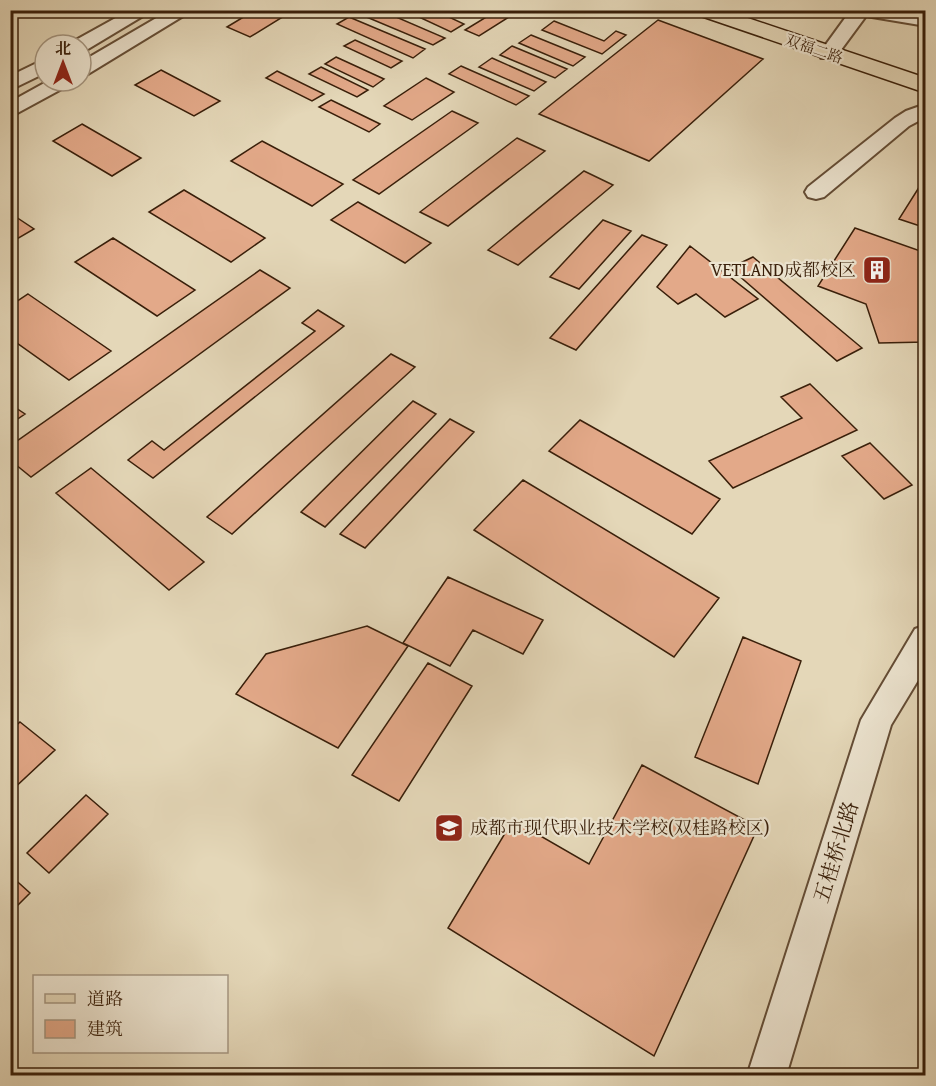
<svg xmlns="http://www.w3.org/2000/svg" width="936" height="1086" font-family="'Gentium Book Plus','Noto Serif SC',serif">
	<rect width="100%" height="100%" fill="#e4d7b8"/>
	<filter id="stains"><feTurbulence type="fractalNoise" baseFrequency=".00333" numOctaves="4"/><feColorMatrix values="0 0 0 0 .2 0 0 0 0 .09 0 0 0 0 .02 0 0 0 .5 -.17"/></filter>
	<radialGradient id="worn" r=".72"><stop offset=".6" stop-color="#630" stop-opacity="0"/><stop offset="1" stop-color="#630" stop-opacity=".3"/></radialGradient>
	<!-- building -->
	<path fill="#e3a989" stroke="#391f0a" stroke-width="1.5" d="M255 10H294L250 37 227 27Z
		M361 10H380L445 38 433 45 357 13Z
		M404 10H434L464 24 451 32Z
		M496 11 509 17 479 36 465 30Z
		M349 17 425 49 413 58 337 24Z
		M658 20 763 59 649 161 539 114Z
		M554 21 604 41 616 31 626 35 602 54 542 30Z
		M531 35 585 57 573 66 519 43Z
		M355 40 402 61 391 68 344 46Z
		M512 46 567 69 555 78 500 55Z
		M336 57 384 79 373 87 325 64Z
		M492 58 546 82 534 91 479 67Z
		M461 66 529 96 516 105 449 74Z
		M321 67 368 90 357 97 309 74Z
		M161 70 220 101 194 116 135 85Z
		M277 71 324 94 312 101 266 78Z
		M426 78 454 92 412 120 384 106Z
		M331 100 380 124 369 132 319 107Z
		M452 111 478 123 379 194 353 180Z
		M82 124 141 158 112 176 53 141Z
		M517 138 545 151 448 226 420 212Z
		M262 141 343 184 312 206 231 161Z
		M584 171 613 185 518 265 488 250Z
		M923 181 926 182V228L899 219Z
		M184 190 265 238 231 262 149 212Z
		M358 202 431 243 405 263 331 220Z
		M10 213 34 229 10 243Z
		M603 220 631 231 579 289 550 277Z
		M855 228 926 253V342L879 343 866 304 818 286Z
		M642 235 667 245 576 350 550 338Z
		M113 238 195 290 157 316 75 262Z
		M690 246 758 299 725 317 696 294 678 304 657 287Z
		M753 257 862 348 837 361 730 268Z
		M260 270 290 288 31 477 10 460V446Z
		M28 294 111 351 69 380 10 338V306Z
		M318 310 344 326 153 478 128 460 152 441 164 450 315 331 302 323Z
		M391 354 415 367 232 534 207 517Z
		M810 384 857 430 733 488 709 461 802 418 781 397Z
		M413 401 436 414 325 527 301 512Z
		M10 404 25 414 10 424Z
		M450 419 474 432 365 548 340 534Z
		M580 420 720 499 692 534 549 451Z
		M870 443 912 485 884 499 842 456Z
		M91 468 204 562 169 590 56 493Z
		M523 480 719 598 674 657 474 530Z
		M448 577 543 620 523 654 473 630 450 666 403 643Z
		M367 626 408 646 338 748 236 694 266 654Z
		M743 637 801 661 758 784 695 757Z
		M428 663 472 686 399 801 352 775Z
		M20 722 55 750 10 792V731Z
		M642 765 758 827 654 1056 448 928 513 820 589 864Z
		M86 795 108 814 49 873 27 853Z
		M10 875 30 893 10 913Z"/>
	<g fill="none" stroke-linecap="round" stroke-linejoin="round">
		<!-- minor casing -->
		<g stroke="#644d36" stroke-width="4">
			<path id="minor" d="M130 10H153L88 49 81 51V45H72L74 41Z
				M170 10H193L88 74 81 76V62Z
				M851 10H897L926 15V26L866 16 835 58H821L819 54Z
				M45 59V73L10 90V76Z
				M48 81H72L69 85 10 117V102Z
				M926 104V117L909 126 824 197 816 199 808 197 805 192 808 187 895 118 906 111Z
				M926 625V667L891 725 786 1076H747L861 720 915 629Z"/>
		</g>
		<!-- major casing -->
		<g stroke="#391f0a" stroke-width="3">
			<path id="major" d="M692 10H724L926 78V93L695 14Z"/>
		</g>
		<!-- minor -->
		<use href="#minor" fill="#ede5d1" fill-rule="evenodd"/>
		<!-- major -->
		<use href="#major" fill="#e4d7b8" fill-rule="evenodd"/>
	</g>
	<!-- icons -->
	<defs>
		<g id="building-square" transform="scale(1.5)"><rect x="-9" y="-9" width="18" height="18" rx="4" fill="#8f2418" stroke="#ede5d1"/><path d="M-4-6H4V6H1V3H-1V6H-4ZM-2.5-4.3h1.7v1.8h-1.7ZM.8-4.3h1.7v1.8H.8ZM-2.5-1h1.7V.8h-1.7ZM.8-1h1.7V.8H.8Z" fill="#fff"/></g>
		<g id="school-square" transform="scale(1.5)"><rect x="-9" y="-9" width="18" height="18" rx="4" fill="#8f2418" stroke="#ede5d1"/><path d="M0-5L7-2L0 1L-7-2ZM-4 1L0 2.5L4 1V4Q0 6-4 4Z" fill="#fff"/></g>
	</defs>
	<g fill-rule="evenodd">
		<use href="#building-square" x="877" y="270"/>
		<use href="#school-square" x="449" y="828"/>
	</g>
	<g text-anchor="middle" stroke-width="4.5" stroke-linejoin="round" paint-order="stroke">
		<!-- far-street labels -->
		<g font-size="15" fill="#391f0a" stroke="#ede5d1">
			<text transform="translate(814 49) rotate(19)" y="5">双福二路</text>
		</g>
		<!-- poi labels -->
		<g font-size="18" fill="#391f0a" stroke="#ede5d1" text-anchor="end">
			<text x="856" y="276">VETLAND成都校区</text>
			<text x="470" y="834" text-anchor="start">成都市现代职业技术学校(双桂路校区)</text>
		</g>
		<!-- near-street labels -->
		<g font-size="21" fill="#391f0a" stroke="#ede5d1">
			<text transform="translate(836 852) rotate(-73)" y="7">五桂桥北路</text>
		</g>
	</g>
	<!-- margin -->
	<rect width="936" height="1086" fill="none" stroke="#e4d7b8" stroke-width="36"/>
	<rect x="12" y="12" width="912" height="1062" fill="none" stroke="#391f0a" stroke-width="3"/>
	<rect x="18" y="18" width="900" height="1050" fill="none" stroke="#391f0a" stroke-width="1.5"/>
	<!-- legend -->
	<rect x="33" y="975" width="195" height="78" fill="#ede5d1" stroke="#a59681" stroke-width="1.5"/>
	<rect x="45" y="994" width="30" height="9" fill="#e4d7b8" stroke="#a59681" stroke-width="1.5"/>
	<text x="87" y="1005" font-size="18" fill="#391f0a">道路</text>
	<rect x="45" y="1020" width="30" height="18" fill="#e3a989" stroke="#a59681" stroke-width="1.5"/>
	<text x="87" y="1035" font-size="18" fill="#391f0a">建筑</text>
	<!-- north arrow -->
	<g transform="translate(63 63)"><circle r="28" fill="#ede5d1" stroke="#a59681" stroke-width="1.5"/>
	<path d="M0-4.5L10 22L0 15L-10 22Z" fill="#8f2418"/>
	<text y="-9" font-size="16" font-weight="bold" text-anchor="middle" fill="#391f0a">北</text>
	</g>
	<rect width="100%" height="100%" filter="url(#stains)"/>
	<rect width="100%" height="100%" fill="url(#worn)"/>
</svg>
